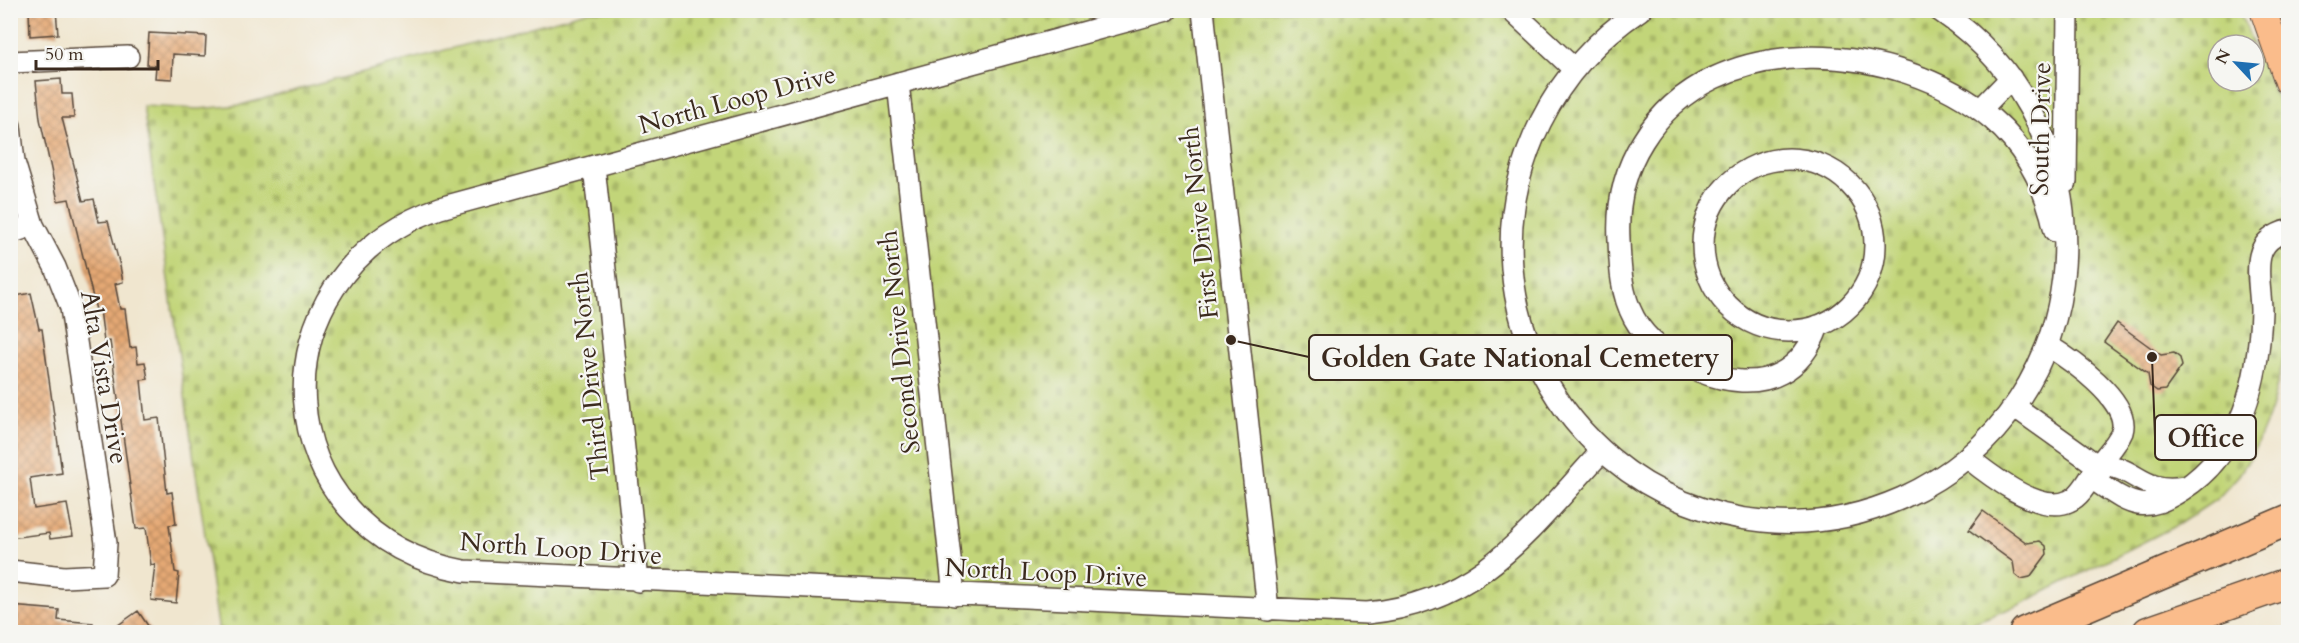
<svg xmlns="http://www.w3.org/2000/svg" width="2299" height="643" font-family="Cardo,serif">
	<defs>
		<pattern id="cemetery-stones" width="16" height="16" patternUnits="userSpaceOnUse" patternTransform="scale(1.5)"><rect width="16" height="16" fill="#c2d579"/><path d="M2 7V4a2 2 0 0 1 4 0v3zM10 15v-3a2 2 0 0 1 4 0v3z" fill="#a8b768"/></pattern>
		<pattern id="building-cross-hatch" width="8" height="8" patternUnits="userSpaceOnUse" patternTransform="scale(1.5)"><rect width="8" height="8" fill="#e5a975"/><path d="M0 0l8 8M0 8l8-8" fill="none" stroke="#bb8a5f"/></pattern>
	</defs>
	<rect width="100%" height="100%" fill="#f6f6f2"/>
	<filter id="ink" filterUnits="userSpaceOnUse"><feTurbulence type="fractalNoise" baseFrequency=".0167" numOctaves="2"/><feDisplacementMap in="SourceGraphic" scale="12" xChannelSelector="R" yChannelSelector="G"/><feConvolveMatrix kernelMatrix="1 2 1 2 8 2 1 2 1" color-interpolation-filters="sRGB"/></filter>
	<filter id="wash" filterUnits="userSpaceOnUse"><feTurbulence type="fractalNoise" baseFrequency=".008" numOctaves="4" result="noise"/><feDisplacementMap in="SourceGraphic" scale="24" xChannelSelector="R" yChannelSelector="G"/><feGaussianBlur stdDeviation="1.35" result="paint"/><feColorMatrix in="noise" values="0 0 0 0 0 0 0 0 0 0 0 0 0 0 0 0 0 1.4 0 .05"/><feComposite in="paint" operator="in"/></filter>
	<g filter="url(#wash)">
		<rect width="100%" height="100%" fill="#f0e6cf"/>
		<!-- cemetery -->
		<path fill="url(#cemetery-stones)" stroke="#7e804c" stroke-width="1.5" fill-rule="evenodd" d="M590 11H2239L2283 114 2288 136 2287 315 2282 365 2271 409 2253 453 2239 475 2217 499 2179 524 2019 605 1949 632H219L143 106 199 109 241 105ZM2218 45H2254V81H2218Z"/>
		<g id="blocks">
			<!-- building -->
			<path fill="url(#building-cross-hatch)" d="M29 10H56L58 34 30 36Z
				M149 33 206 36 205 56 173 54 172 79 155 78 156 66 147 65Z
				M61 79 62 94H72L74 118H62L83 201 94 199 99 222 108 221 120 266 123 282 115 284 120 309H125L130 348 136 347 138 363 145 362 148 379 141 380 145 420 159 418 167 493 172 492 176 524 169 525 175 572 179 573 176 603 151 600 155 564 151 565 146 528 136 529 110 341 104 342 100 309 96 310 69 199 58 201 40 119 36 81Z
				M31 293 39 329H42L62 473 30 478 34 509 67 504 73 536 50 539 49 533 10 538V504L15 503 10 476V297Z
				M2117 323 2161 355 2174 353 2180 358 2182 366 2165 390 2157 391 2150 386 2148 374 2104 342Z
				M1983 511 2027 543 2040 541 2046 546 2047 554 2030 577 2021 579 2015 574 2013 562 1969 530Z
				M10 606 59 610 58 620 93 623V633L10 631Z
				M138 611 153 633H107Z"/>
		</g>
	</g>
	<g filter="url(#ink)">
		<use href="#blocks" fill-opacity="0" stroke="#564639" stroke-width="1.5"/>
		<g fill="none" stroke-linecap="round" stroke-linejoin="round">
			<!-- minor casing -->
			<g stroke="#564639" stroke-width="24">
				<path id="minor" d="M1167 10 440 208C248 275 263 534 464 571L1367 613C1482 602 1529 530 1602 451
					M1203 10 1268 610
					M1511 10 1574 69
					M1640 10C1554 67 1504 165 1512 268 1518 342 1555 412 1612 459 1655 495 1708 516 1763 521 1811 526 1859 517 1902 498 2104 406 2120 132 1939 10
					M10 62 128 57
					M898 83 954 595
					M1980 110 2011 78
					M10 126 14 162 33 225 55 267 71 308 106 543 104 575 64 577 10 571
					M1703 245a86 86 0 1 1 172 0a86 86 0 1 1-172 0Z
					M594 166 638 581
					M2066 182 2068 10
					M10 233 33 225
					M1818 326C1811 346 1800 363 1781 373 1735 398 1657 361 1634 318 1621 294 1620 267 1619 240 1617 205 1624 171 1643 141 1713 26 1899 40 1992 119 2026 148 2046 188 2055 231
					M2014 406 2098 466C2135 463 2139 495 2184 487
					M1967 457C1988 474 2040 515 2069 501 2082 496 2090 477 2098 466 2105 456 2117 444 2122 432 2132 401 2068 358 2047 345
					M2098 466 2100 484C2133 507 2146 513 2182 490 2243 451 2259 379 2261 311 2261 293 2256 273 2260 256 2263 242 2275 234 2288 231"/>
			</g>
			<!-- major casing -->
			<g stroke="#564639" stroke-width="28">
				<path id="major" d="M2263 10 2288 82"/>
			</g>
			<!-- highway casing -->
			<g stroke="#564639" stroke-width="33">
				<path id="highway" d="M2025 632 2288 520
					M2148 632 2288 583"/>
			</g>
			<!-- minor -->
			<use href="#minor" stroke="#fff" stroke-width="21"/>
			<!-- major -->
			<use href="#major" stroke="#fabc8b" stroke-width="26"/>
			<!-- highway -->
			<use href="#highway" stroke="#fabc8b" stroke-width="30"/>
		</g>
	</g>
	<g text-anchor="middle" stroke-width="4.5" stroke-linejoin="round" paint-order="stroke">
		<!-- street labels -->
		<g font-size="26" fill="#3b2a1e" stroke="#f6f6f2">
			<text transform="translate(737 99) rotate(-15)" y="9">North Loop Drive</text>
			<text transform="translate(2040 129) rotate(-89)" y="9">South Drive</text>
			<text transform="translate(1199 223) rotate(-96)" y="9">First Drive North</text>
			<text transform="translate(899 342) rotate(-96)" y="9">Second Drive North</text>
			<text transform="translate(589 376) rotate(-96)" y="9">Third Drive North</text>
			<text transform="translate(105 377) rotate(80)" y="9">Alta Vista Drive</text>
			<text transform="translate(561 548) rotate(4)" y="9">North Loop Drive</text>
			<text transform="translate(1046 572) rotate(3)" y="9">North Loop Drive</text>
		</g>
	</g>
	<!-- callouts -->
	<path fill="none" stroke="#3b2a1e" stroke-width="2" d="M1231 340L1309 357M2152 357L2155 437"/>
	<g fill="#3b2a1e" stroke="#f6f6f2" stroke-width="2">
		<circle cx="1231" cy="340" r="6"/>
		<circle cx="2152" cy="357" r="6"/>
	</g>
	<g fill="#f6f6f2" stroke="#3b2a1e" stroke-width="2">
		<rect x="1309" y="335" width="423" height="45" rx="6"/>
		<rect x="2155" y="415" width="101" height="45" rx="6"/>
	</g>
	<g font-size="27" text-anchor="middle" font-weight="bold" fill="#3b2a1e">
		<text x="1520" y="367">Golden Gate National Cemetery</text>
		<text x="2206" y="447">Office</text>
	</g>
	<!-- margin -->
	<rect width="2299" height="643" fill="none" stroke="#f6f6f2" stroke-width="36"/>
	<!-- north arrow -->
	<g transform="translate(2236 63) rotate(296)"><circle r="28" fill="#f6f6f2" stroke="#aba49d" stroke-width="1.5"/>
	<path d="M0-4.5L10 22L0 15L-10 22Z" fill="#1f6fb2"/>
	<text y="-9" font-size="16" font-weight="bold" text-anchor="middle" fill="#3b2a1e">N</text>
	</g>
	<!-- scale -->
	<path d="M36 60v9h122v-9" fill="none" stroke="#3b2a1e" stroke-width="3"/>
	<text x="45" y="60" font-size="18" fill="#3b2a1e" stroke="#f6f6f2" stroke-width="4.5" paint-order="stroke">50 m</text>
</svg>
